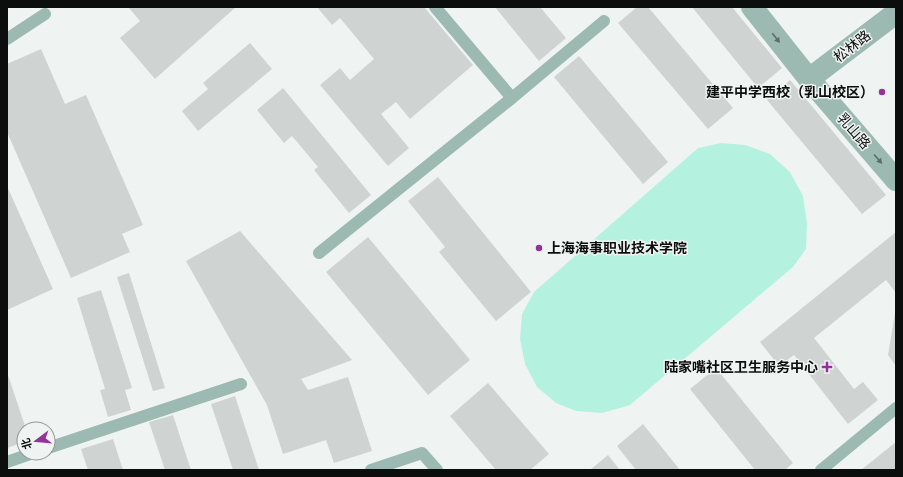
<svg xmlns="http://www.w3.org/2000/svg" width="903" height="477" font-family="'PT Sans','Noto Sans SC',sans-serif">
	<rect width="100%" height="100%" fill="#eff4f2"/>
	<!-- green -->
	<path fill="#b4f2df" d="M721 143 745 145 770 154 790 172 803 196 807 223 806 249 793 267 630 405 602 413 576 411 556 403 537 387 525 364 520 339 522 314 534 292 698 148Z"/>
	<!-- building -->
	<path fill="#cfd3d2" d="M128 7H236L155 79 120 38 140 21Z
		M317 7H424L473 65 410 119 396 102 381 114 409 148 388 166 320 85 340 68 350 80 374 59 340 18 332 25Z
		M495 7H540L566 38 539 61Z
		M637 7H648L733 108 708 129 618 23Z
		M692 7H732L782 68 758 88Z
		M250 43 272 69 198 131 182 111 208 89 203 83Z
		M41 49 65 104 86 95 143 225 122 234 130 252 71 278 7 132V64Z
		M579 56 668 162 643 184 554 77Z
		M790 80 886 195 862 214 767 100Z
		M283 88 371 195 349 213 314 170 318 167 292 136 284 143 257 110Z
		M438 177 531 292 496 321 439 252 445 247 408 201Z
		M7 186 53 289 7 310Z
		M240 231 352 360 301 379 308 390 348 377 372 451 334 463 326 440 283 454 267 405 186 261Z
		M896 232V293L886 280 814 338 854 389 863 382 878 400 848 424 794 355 779 366 760 342Z
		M368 237 470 360 428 395 326 272Z
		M129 273 165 388 153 391 117 277Z
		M101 290 132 388 125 390 131 410 108 417 100 390 105 389 77 298Z
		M895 313H896V366L888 355Z
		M716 368 793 463 785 470H755L690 389Z
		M7 372 26 429H24V442L7 448Z
		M488 383 549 454 530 470H496L450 416Z
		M235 396 259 470H233L211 404Z
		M173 415 191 470H165L149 422Z
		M643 424 680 470H636L617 446Z
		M113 439 123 470H88L81 449Z
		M896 442V470H861Z
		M608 455 620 470H590Z"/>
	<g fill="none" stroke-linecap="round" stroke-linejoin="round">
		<!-- lane -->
		<path stroke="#9cbab1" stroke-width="12" d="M7 39 45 14
			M512 98 604 21
			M319 253 512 98 435 7
			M48 448 241 384
			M7 462 33 453
			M371 470 422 453 437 470
			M821 470 896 408"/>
		<!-- street -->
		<path stroke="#9cbab1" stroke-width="22" d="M752 7 809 79 896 180
			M809 79 896 13"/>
	</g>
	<!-- one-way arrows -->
	<defs><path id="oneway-solid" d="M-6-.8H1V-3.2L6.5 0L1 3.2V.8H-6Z"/></defs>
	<g fill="#5b6d67">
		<use href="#oneway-solid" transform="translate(776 38) rotate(52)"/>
		<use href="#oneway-solid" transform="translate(878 159) rotate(49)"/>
	</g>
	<!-- markers -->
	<g fill="#92339c" stroke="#eff4f2" stroke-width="1.5">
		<circle cx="882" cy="92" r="4"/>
		<circle cx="539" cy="248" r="4"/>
		<path d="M825 361h4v4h4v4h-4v4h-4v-4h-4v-4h4z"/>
	</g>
	<g text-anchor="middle" stroke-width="3" stroke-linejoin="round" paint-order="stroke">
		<!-- street labels -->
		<g font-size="14" fill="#0c0e0d" stroke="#eff4f2">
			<text transform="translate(852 46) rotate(-37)" y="5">松林路</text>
			<text transform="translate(854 131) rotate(49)" y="5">乳山路</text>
		</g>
		<!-- poi labels -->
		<g font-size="14" font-weight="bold" fill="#0c0e0d" stroke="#eff4f2" text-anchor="end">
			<text x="874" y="97">建平中学西校（乳山校区）</text>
			<text x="547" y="253" text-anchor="start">上海海事职业技术学院</text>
			<text x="818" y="372">陆家嘴社区卫生服务中心</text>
		</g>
	</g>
	<!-- border -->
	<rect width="903" height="477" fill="none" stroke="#0c0e0d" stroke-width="16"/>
	<!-- north arrow -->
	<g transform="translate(36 441) rotate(254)"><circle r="19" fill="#eff4f2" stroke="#949896"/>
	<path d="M0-3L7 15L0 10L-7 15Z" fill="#92339c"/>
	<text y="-6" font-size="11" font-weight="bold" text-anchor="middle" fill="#0c0e0d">北</text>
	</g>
</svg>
